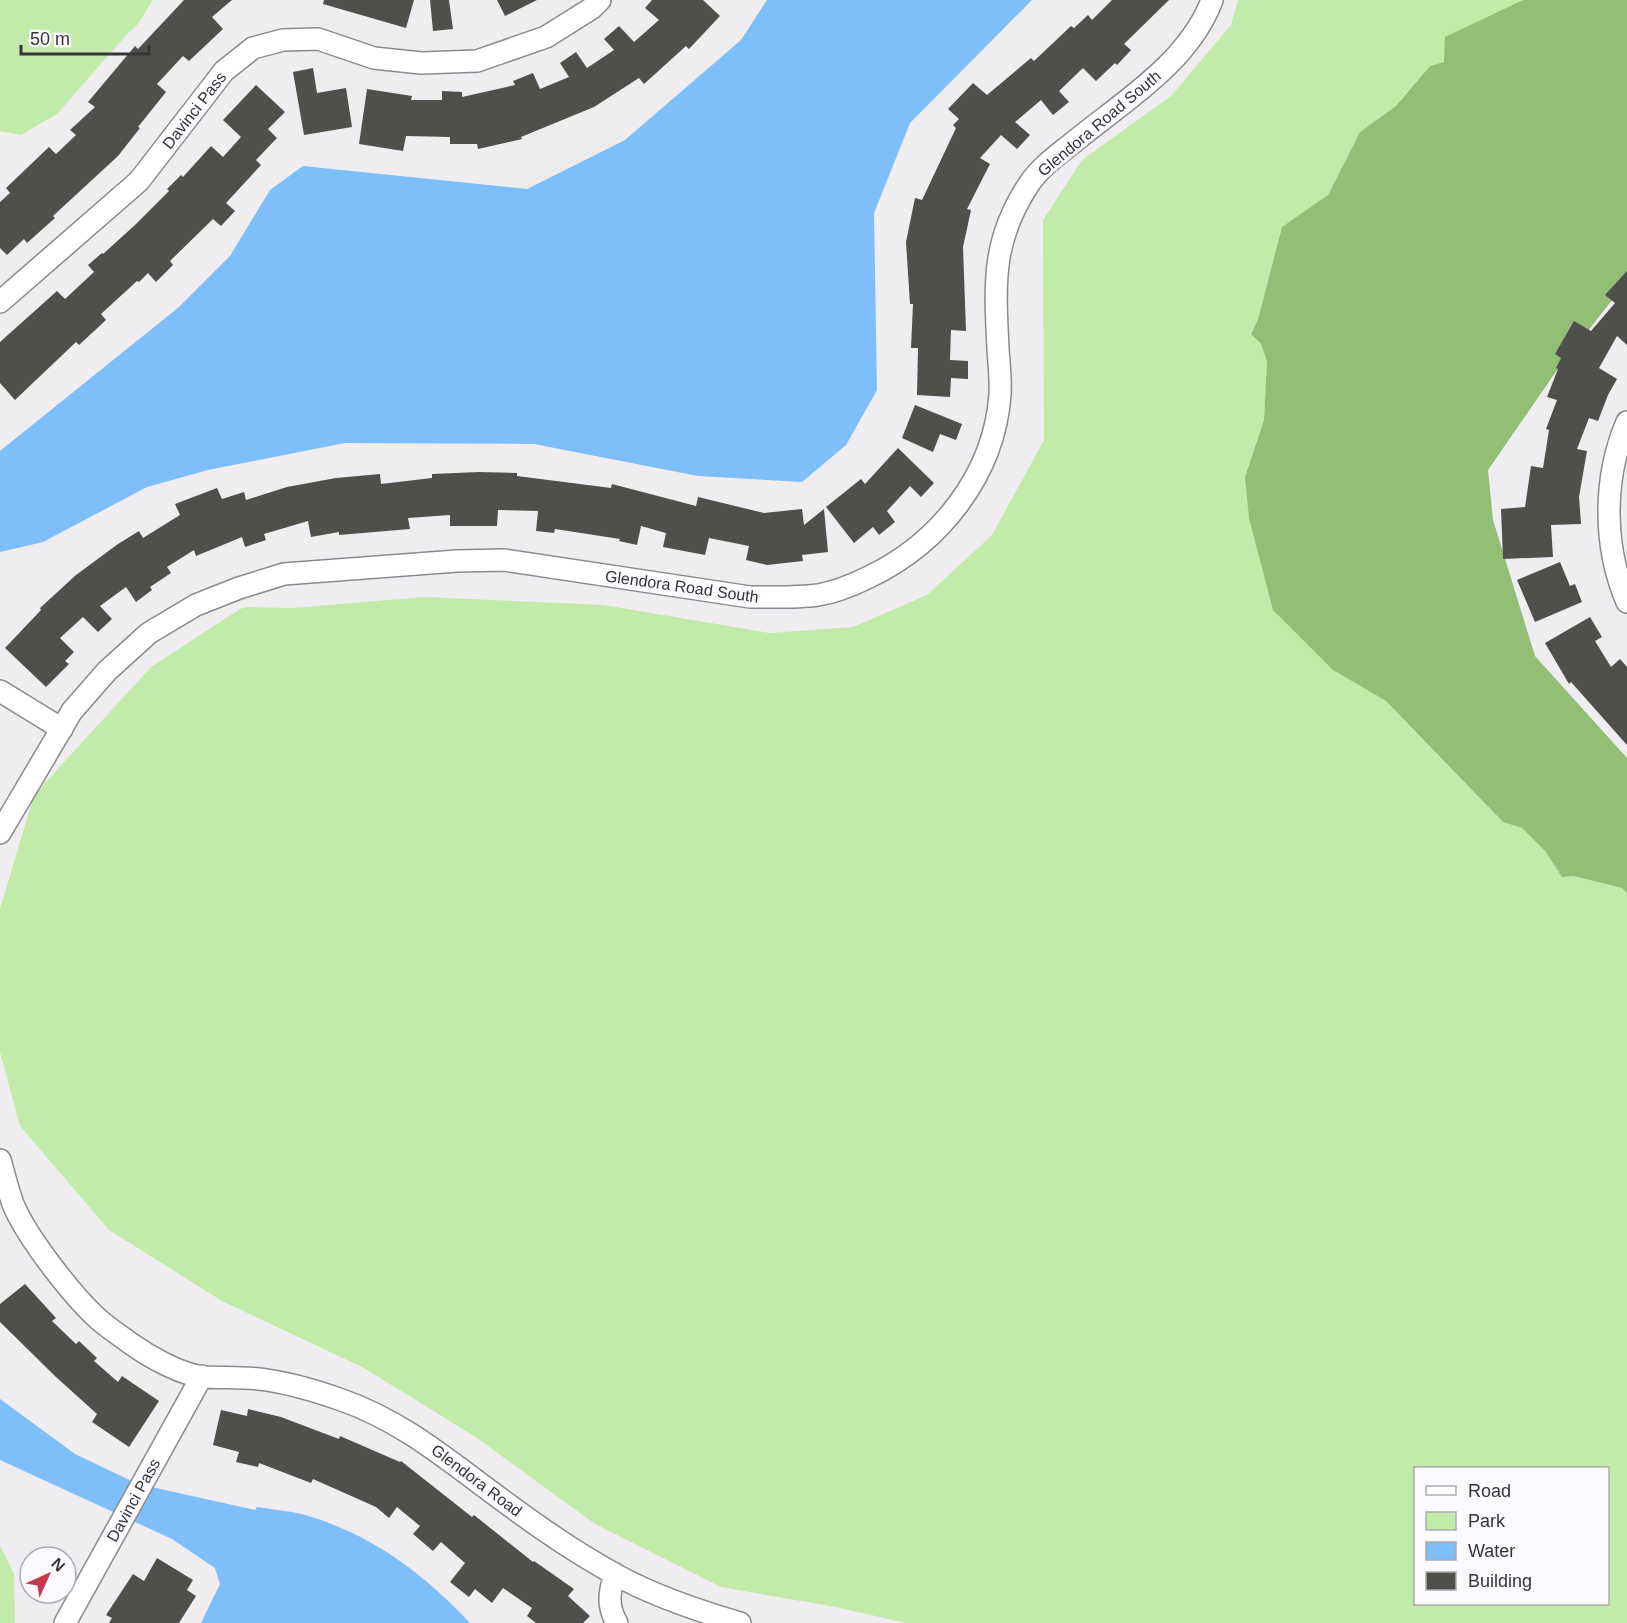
<svg xmlns="http://www.w3.org/2000/svg" width="1627" height="1623" font-family="Helvetica,sans-serif">
	<rect width="100%" height="100%" fill="#efedf0"/>
	<!-- green -->
	<path fill="#c2eba9" fill-rule="evenodd" d="M0 0H153C145 11 139 27 128 33L57 114 21 135 0 131Z
		M1238 0H1523L1485 19 1444 62 1430 66 1396 106 1360 132 1328 195 1282 227 1258 319 1251 334 1261 344 1267 361 1264 420 1245 478 1333 670 1386 701 1503 822 1522 828 1545 851 1562 877 1572 876 1622 888 1627 893V1623H906L836 1607 721 1587 595 1524 477 1438 364 1368 222 1301 109 1230 20 1126 0 1052V909L34 795 151 667 240 609 246 607 293 608 424 597 604 605 770 633 853 627 927 595 992 535 1044 440 1043 220 1082 160 1171 96 1231 25ZM1416 1468H1608V1604H1416Z
		M0 1546 14 1574 15 1623H0Z"/>
	<!-- forest -->
	<path fill="#92be75" d="M1523 0H1627V281L1555 373 1488 470 1493 520 1535 656 1627 758V893L1622 888 1573 876 1562 877 1545 851 1522 828 1503 822 1386 701 1333 670 1273 610 1249 518 1245 477 1264 420 1267 361 1261 344 1251 334 1258 319 1282 227 1328 195 1360 132 1396 106 1430 66 1444 62 1445 37Z"/>
	<!-- water -->
	<path fill="#7dbefb" d="M767 0H1032L910 123 874 213 877 390 846 445 802 482 698 476 534 444 345 443 208 470 147 487 43 542 0 552V451L179 307 230 256 270 190 303 166 527 189 625 140 741 40Z
		M0 1399 75 1454 138 1484 255 1510 257 1507C275 1510 294 1511 312 1517 375 1537 425 1575 470 1623H201L220 1584 215 1568 172 1539 0 1460Z"/>
	<!-- building -->
	<path fill="#514f4c" d="M184 0H232L212 17 223 29 189 61 183 56 157 84 166 92 138 127 140 128 118 156 53 216 55 218 27 243 24 239 7 255 0 248V202L10 193 6 188 49 147 56 154 76 135 70 130 95 107 88 102 135 46 138 49Z
		M324 0H414L406 28 323 4Z
		M430 0H449L453 29 433 31Z
		M497 0H537L505 16Z
		M652 0H703L720 16 689 49 686 46 644 84 639 78 594 107 521 137 522 139 478 149 477 144H450V137L406 136 403 151 359 144 367 89 412 96 411 100H442V91L462 92V97L515 85 513 81 533 73 540 89 569 77 560 63 576 52 587 68 614 50 604 39 619 26 634 42 659 20 645 8Z
		M1112 0H1169L1124 44 1131 50 1117 65 1115 63 1096 81 1083 68 1059 91 1069 102 1053 115 1041 100 1015 122 1030 135 1017 149 1001 135 980 158 990 164 967 209 971 210 963 247 966 331 951 330 950 360 968 361V379L951 378 950 397 917 395 918 348H911L913 304H910L906 242 915 198 922 200 956 128 953 125 959 119 948 109 973 83 987 95 1031 58 1034 61 1071 26 1074 28 1088 15 1092 20Z
		M313 68 317 93 346 88 352 127 304 135 293 72Z
		M256 85 285 112 268 129 277 138 256 160 261 165 226 203 235 211 221 226 213 219 170 261 173 265 156 282 148 273 139 282 137 281 101 314 106 320 79 345 76 342 15 400 0 383V342L57 291 65 299 94 272 88 265 102 253 103 254 135 225 169 191 167 189 181 175 183 177 211 146 223 157 241 137 223 120Z
		M1627 271V345L1617 336 1599 368 1617 379 1608 395 1598 421 1589 418 1577 449 1587 451 1579 497 1581 524 1551 525 1553 557 1503 559 1501 509 1525 507 1531 466 1543 468 1549 430 1546 429 1557 400 1547 397 1558 369 1556 368 1561 358 1555 354 1574 321 1591 331 1615 303 1605 295Z
		M915 405 962 424 956 440 940 434 933 452 902 438Z
		M898 448 934 483 921 497 910 486 887 511 895 522 879 535 873 527 854 543 826 507 861 479 865 484Z
		M479 472 517 473V476L611 488 612 484 696 506 698 497 764 513 802 509 804 525 824 509 828 552 802 555 803 561 767 565 746 560 749 546 709 538 705 555 663 547 666 533 641 526 637 545 619 541 620 539 555 529 554 533 536 531 538 511 498 510 497 526H450V515L408 518 410 529 339 535V532L311 537 308 521 264 534 266 540 245 547 242 537 196 556 194 550 167 567 171 573 150 587 152 590 136 602 126 587 100 606 112 619 98 632 83 617 60 638 74 652 65 661 69 664 46 687 5 648 41 610 40 608 76 575 118 544 139 531 143 538 180 515 175 504 217 488 222 499 244 492 246 500 287 487 336 478 380 474 381 484 432 478V474Z
		M1560 562 1570 586 1575 584 1582 602 1535 622 1517 580Z
		M1590 617 1602 637 1595 641 1611 667 1620 659 1627 667V745L1571 682 1569 684 1545 643Z
		M25 1284 56 1318 52 1321 76 1344 79 1341 97 1358 94 1361 118 1382 122 1376 159 1401 129 1447 92 1422 97 1414 56 1377 0 1322V1304Z
		M248 1409 281 1417 339 1439 340 1436 400 1462 401 1461 472 1517 474 1515 533 1562 534 1561 574 1589 568 1596 590 1616 583 1623H536L527 1616 532 1608 503 1588 492 1603 475 1589 469 1597 450 1582 465 1563 441 1542 433 1551 413 1534 420 1526 397 1507 389 1518 376 1507 313 1479 311 1483 259 1463 258 1467 236 1462 239 1452 213 1445 221 1410 247 1416Z
		M157 1558 193 1580 187 1590 196 1596 179 1623H109L112 1618 106 1615 133 1574 144 1581Z"/>
	<g fill="none" stroke-linecap="round" stroke-linejoin="round">
		<!-- minor casing -->
		<g stroke="#8b898d" stroke-width="24">
			<path id="minor" d="M0 302 139 181 224 71 253 48 283 40 318 39 374 58 421 63 477 61 546 37 592 8 600 0
				M1627 422C1603 478 1603 546 1627 602
				M0 691 62 729
				M0 833 72 711 107 671 149 633 196 605 239 588 284 574 457 561 504 560 750 597C773 597 796 598 818 595 836 592 853 585 869 577 940 543 994 475 1000 395 1001 380 999 364 998 349 995 285 991 241 1029 184 1040 167 1059 154 1075 141 1124 101 1189 62 1212 0
				M0 1160C4 1174 8 1190 13 1204 26 1236 71 1294 97 1318 107 1327 119 1335 130 1343 148 1356 181 1375 204 1377 222 1378 241 1377 259 1379 286 1382 313 1390 339 1399 406 1422 452 1464 509 1505 544 1531 581 1556 620 1577 657 1597 699 1611 740 1623
				M615 1574C609 1592 607 1606 617 1623
				M65 1623 202 1376"/>
		</g>
		<!-- minor -->
		<use href="#minor" stroke="#fff" stroke-width="21"/>
	</g>
	<g text-anchor="middle" stroke-width="6" stroke-linejoin="round" paint-order="stroke">
		<!-- street labels -->
		<g font-size="16" fill="#363536" stroke="#fcfafe">
			<text transform="translate(194 110) rotate(-52)" y="6">Davinci Pass</text>
			<text transform="translate(1099 123) rotate(-40)" y="6">Glendora Road South</text>
			<text transform="translate(682 586) rotate(8)" y="6">Glendora Road South</text>
			<text transform="translate(477 1480) rotate(37)" y="6">Glendora Road</text>
			<text transform="translate(133 1500) rotate(-61)" y="6">Davinci Pass</text>
		</g>
	</g>
	<!-- legend -->
	<rect x="1414" y="1467" width="195" height="138" fill="#fcfafe" stroke="#adabae" stroke-width="1.5"/>
	<rect x="1426" y="1486" width="30" height="9" fill="#ffffff" stroke="#adabae" stroke-width="1.5"/>
	<text x="1468" y="1497" font-size="18" fill="#363536">Road</text>
	<rect x="1426" y="1512" width="30" height="18" fill="#c2eba9" stroke="#adabae" stroke-width="1.5"/>
	<text x="1468" y="1527" font-size="18" fill="#363536">Park</text>
	<rect x="1426" y="1542" width="30" height="18" fill="#7dbefb" stroke="#adabae" stroke-width="1.5"/>
	<text x="1468" y="1557" font-size="18" fill="#363536">Water</text>
	<rect x="1426" y="1572" width="30" height="18" fill="#514f4c" stroke="#adabae" stroke-width="1.5"/>
	<text x="1468" y="1587" font-size="18" fill="#363536">Building</text>
	<!-- north arrow -->
	<g transform="translate(48 1575) rotate(45)"><circle r="28" fill="#fcfafe" stroke="#adabae" stroke-width="1.5"/>
	<path d="M0-4.5L10 22L0 15L-10 22Z" fill="#c6364c"/>
	<text y="-9" font-size="16" font-weight="bold" text-anchor="middle" fill="#363536">N</text>
	</g>
	<!-- scale -->
	<path d="M21 45v9h128v-9" fill="none" stroke="#363536" stroke-width="3"/>
	<text x="30" y="45" font-size="18" fill="#363536" stroke="#fcfafe" stroke-width="4.5" paint-order="stroke">50 m</text>
</svg>
